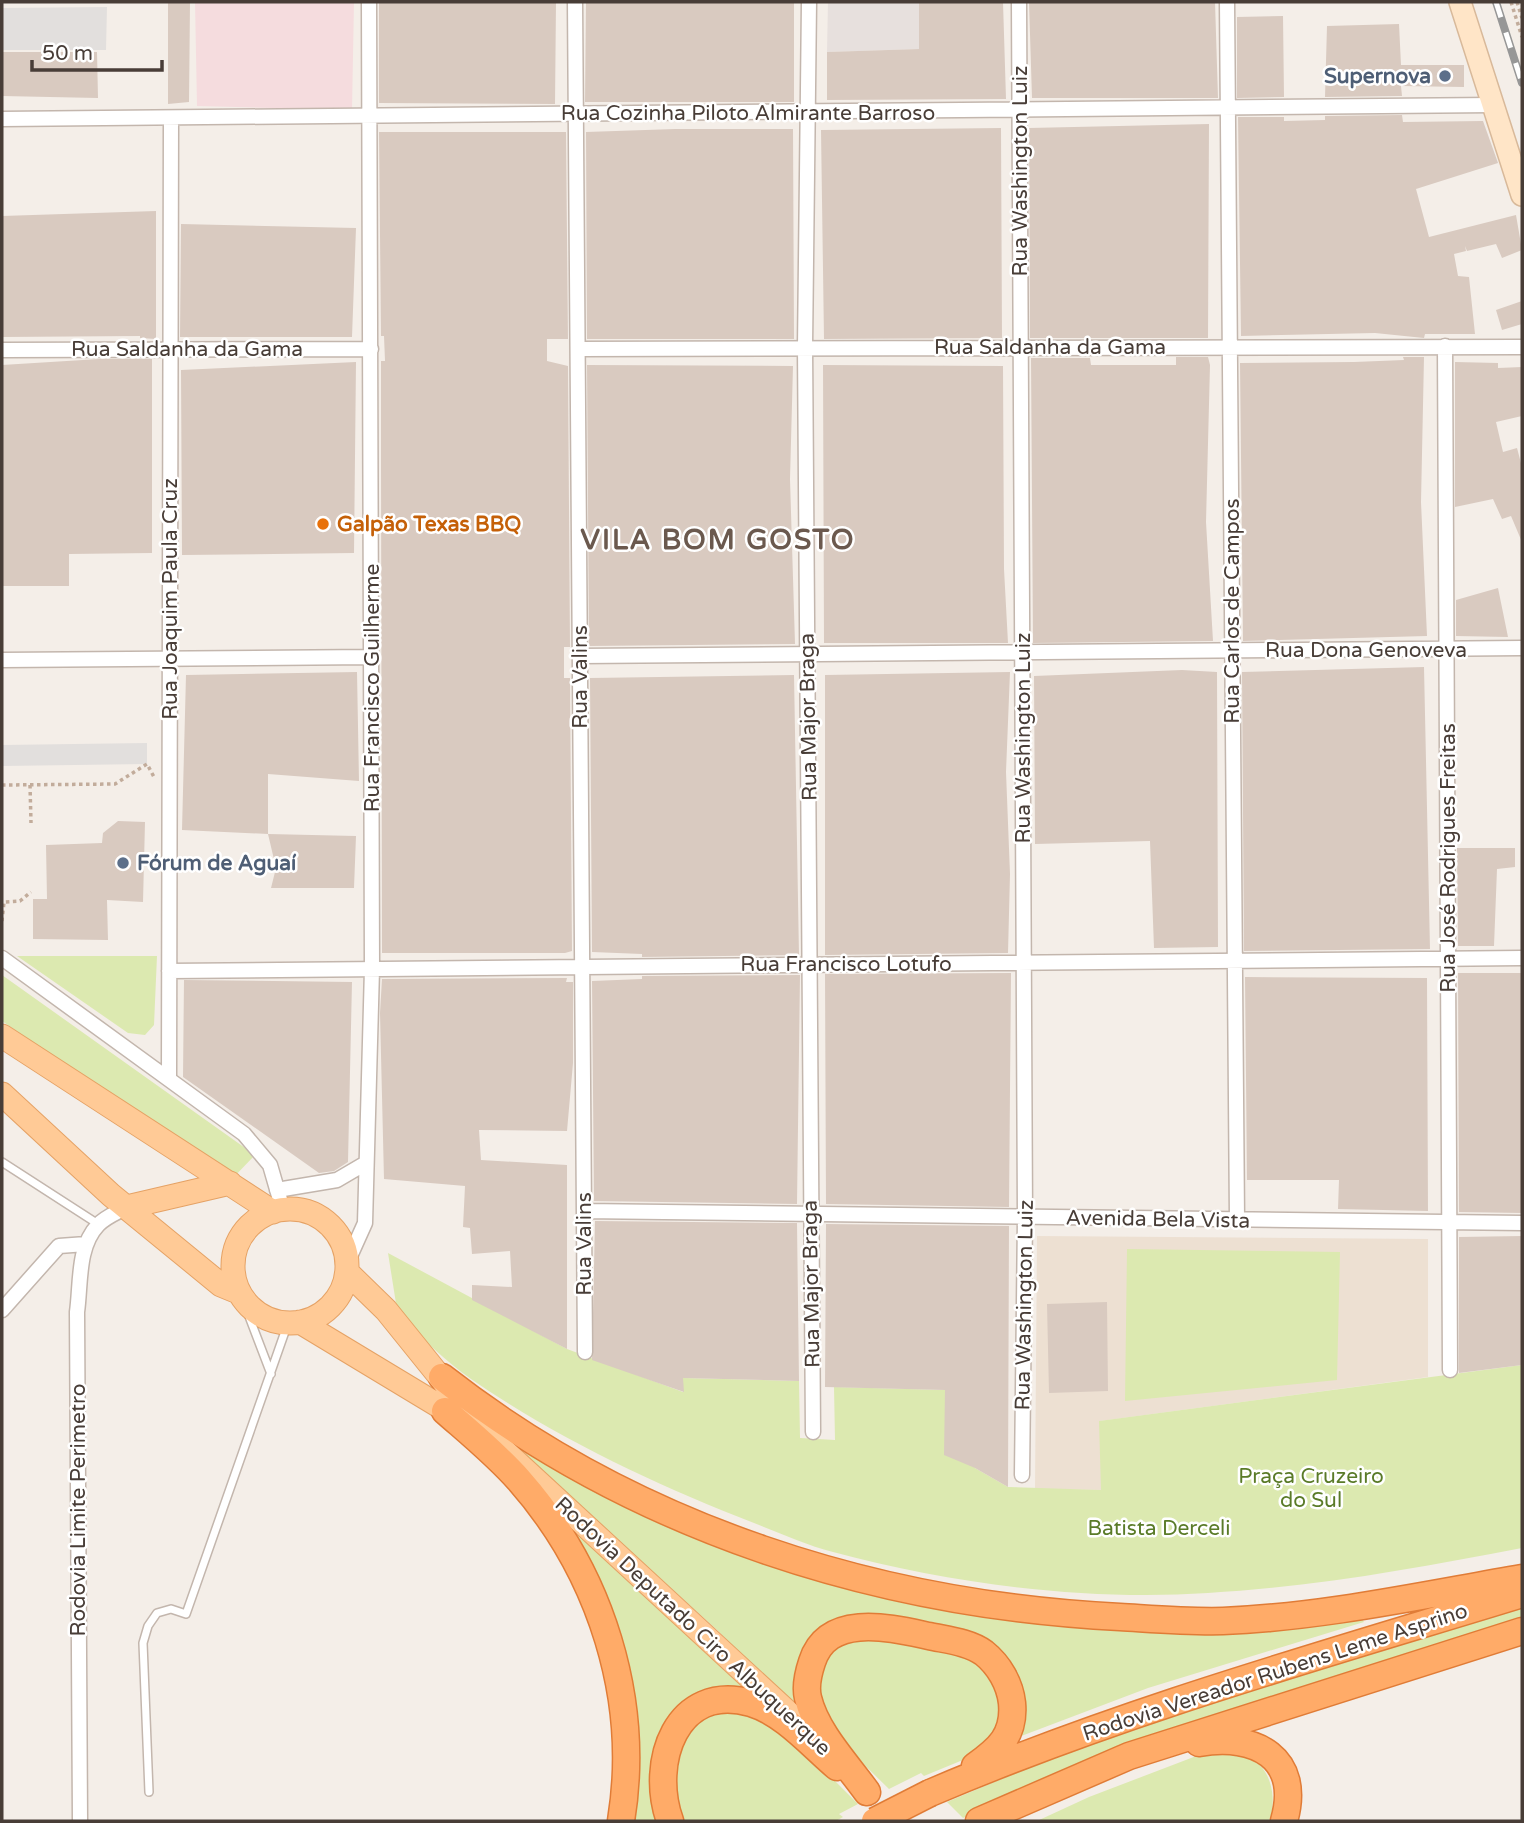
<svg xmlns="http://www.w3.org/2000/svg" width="1524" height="1823" font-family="'Varela Round',sans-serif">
	<rect width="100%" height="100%" fill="#f4eee8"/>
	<!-- industrial -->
	<path fill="#e7e0dd" d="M828 2H919V49L827 52Z"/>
	<!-- education -->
	<path fill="#ede0d2" d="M1037 1236 1428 1239V1377L1100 1421 1102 1490 1035 1489Z"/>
	<!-- medical -->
	<path fill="#f5dcde" d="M195 2H354L352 110 197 106Z"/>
	<!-- green -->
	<path fill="#dce9b0" d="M17 956H157L154 1025 145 1035 128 1033Z
		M2 975 255 1155 231 1180 2 1021Z
		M1127 1249 1340 1252 1337 1380 1125 1401Z
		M388 1253 567 1349 683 1392V1378L799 1381 800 1438 835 1440 834 1387 945 1390 975 1468 1008 1487 1101 1490 1099 1421 1522 1365V1548C1418 1568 1314 1587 1208 1593 1084 1601 952 1584 833 1552 806 1545 780 1533 754 1523 656 1485 558 1439 471 1379 445 1361 422 1337 398 1316Z
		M506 1440 902 1598 1361 1618 1364 1622 1148 1688 1016 1738 1001 1656 829 1628 808 1719 717 1630Z
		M555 1514 579 1528 760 1696 692 1704 661 1821H631L637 1760Z
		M1522 1602V1618C1333 1676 1143 1736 963 1818L947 1802 1103 1736Z
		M857 1634 955 1648 995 1677 1004 1723 975 1755 924 1776 921 1773 889 1789 832 1733 821 1718 816 1674 821 1659Z
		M709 1713H755L802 1748 858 1804 839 1814 843 1817 836 1821H679L672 1805 678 1738Z
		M1212 1750C1222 1751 1235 1751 1245 1755 1271 1764 1278 1799 1269 1821H1037L1089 1797Z"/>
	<!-- parking -->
	<path fill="#e2dfdd" d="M107 7 106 50H2V8Z
		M147 743V764L2 766V745Z"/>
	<!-- building -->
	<path fill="#d9cac0" d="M168 2H190L189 102 168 104Z
		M379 2H556L555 104 379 103Z
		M586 2H794V102H585Z
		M919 2H1003L1006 99 827 100V52L919 49Z
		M1029 2H1215L1218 98H1032Z
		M1283 16 1284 97 1237 98V17Z
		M1399 24 1401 65H1464V87L1401 86 1402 96 1325 97 1327 26Z
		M2 52H97L98 98 2 96Z
		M1402 115 1403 122 1483 121 1498 163 1416 189 1429 237 1516 215 1522 250 1502 258 1496 244 1467 251 1465 246 1466 251 1454 254 1458 276 1469 277 1475 334H1425L1424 338 1375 333 1241 336 1238 117H1284V121L1325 120V116Z
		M1209 124 1208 338H1030L1029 128Z
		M1001 128 1002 338 824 339 821 130Z
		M675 129H793L794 339H587L586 132Z
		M379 132H566L568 339H547V361L568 366 570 647H564V678H570L572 951 565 953H382L381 463V361H385L384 336H381Z
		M156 211V339L140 338V336L2 337V216Z
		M181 224 356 228 352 337H180Z
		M1522 301V324L1502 330 1496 310Z
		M1176 357H1208L1210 365 1206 522 1213 641 1033 643 1031 358H1090L1091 365H1176Z
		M1403 357H1424L1421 502 1427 636 1243 641 1240 363 1354 362 1404 360Z
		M99 359H152V553L69 554V586H2V365Z
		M356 362 354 553 182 555 181 370Z
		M1455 362 1498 363V368L1522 367V416L1496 422 1503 452 1517 448 1522 467V542L1511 516 1502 519 1493 499 1455 507Z
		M587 365 793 366 790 479 795 644 589 646Z
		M823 365 1003 366 1004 569 1008 643H824Z
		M1498 588 1508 637 1456 636V600Z
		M1424 667 1430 949 1244 951 1242 672Z
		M1182 670 1217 672 1218 947 1154 948 1150 841 1035 844 1034 676Z
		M357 672 359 781 268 774V834L182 830 186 675Z
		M1010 672 1006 772 1010 874 1008 953 825 955V675Z
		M794 675 799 955 642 957V954L592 952 590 678Z
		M118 821 145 822 143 902 107 900 108 940 33 939V899H47L46 845 102 843 103 833Z
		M268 834 356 836 354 888H271L276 868Z
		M1457 848H1515V867L1497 869 1494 946H1458Z
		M1011 973 1009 1207 826 1204 825 974Z
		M1458 973H1522V1213L1459 1212Z
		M800 975 797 1204 594 1201 592 981 642 979V976Z
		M1245 977 1427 978 1428 1211 1338 1209 1339 1180H1247Z
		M567 978 566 982H573V1063L567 1131 479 1130 481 1160 567 1165V1349L472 1300V1285L512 1287 510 1251 472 1254 470 1228 463 1227 465 1186 384 1179 380 1013 382 979Z
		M184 980 352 982 348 1162 334 1171 319 1173 183 1077Z
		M595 1221 797 1223 799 1381 683 1378 684 1392 592 1360Z
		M826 1224 1009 1226 1008 1487 975 1468 944 1455 945 1390 825 1387Z
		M1522 1236V1365L1459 1373V1237Z
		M1107 1302 1108 1391 1049 1393 1047 1304Z"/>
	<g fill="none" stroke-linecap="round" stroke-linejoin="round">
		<!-- service casing -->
		<g stroke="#c3b6ad" stroke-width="10">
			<path id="service" d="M2 1162 98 1224
				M242 1298 271 1374
				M149 1792 143 1643 148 1626 157 1613 171 1609 186 1614 288 1323"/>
		</g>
		<!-- minor casing -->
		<g stroke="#c3b6ad" stroke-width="17">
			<path id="minor" d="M575 2 585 1352
				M809 2 805 347 813 1432
				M1019 2 1025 1217 1022 1475
				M1227 2 1237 1220
				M2 119 1494 105
				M1445 346 1450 1370
				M578 349 1522 347
				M2 350 371 349
				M580 656 1522 648
				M2 660 372 657
				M2 958 244 1134 270 1165 283 1210
				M169 971 1522 958
				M169 1079 171 118
				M277 1190 337 1180 366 1163
				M584 1211 1522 1223
				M347 1263 365 1223 372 969 369 2
				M2 1310 59 1246 86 1244
				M80 1821 77 1312C81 1284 77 1247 98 1225 105 1217 118 1212 127 1207"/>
		</g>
		<!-- secondary casing -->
		<g stroke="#d8b99a" stroke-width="24">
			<path id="secondary" d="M1460 2 1522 195"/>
		</g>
		<!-- primary casing -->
		<g stroke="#e5a265" stroke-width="25">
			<path id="primary" d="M2 1036 273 1212
				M2 1094 111 1195 221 1285 238 1292
				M127 1207 230 1183
				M233 1266a57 57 0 1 1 114 0a57 57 0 1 1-114 0Z
				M347 1272 386 1310 486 1434 795 1719
				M300 1322 459 1418"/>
		</g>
		<!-- motorway casing -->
		<g stroke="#e07c37" stroke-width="29">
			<path id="motorway" d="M442 1377C635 1528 876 1605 1120 1617 1154 1619 1189 1622 1223 1621 1323 1617 1423 1595 1522 1578
				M445 1411C470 1433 497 1455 519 1480 601 1573 641 1699 621 1821
				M1199 1743C1256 1733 1302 1758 1284 1821
				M867 1792C847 1764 816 1732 808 1698 805 1686 808 1674 812 1662 828 1612 891 1628 929 1636 947 1640 969 1642 984 1653 999 1665 1010 1684 1012 1703 1015 1735 999 1749 975 1766
				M930 1793C1122 1711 1323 1655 1522 1594
				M670 1821C649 1763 676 1682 751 1703 784 1713 811 1745 837 1767
				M979 1821 1129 1756 1522 1631"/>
		</g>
		<!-- path -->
		<path stroke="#c2ac9b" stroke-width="3.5" stroke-dasharray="3.5 3.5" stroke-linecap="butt" d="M1511 2 1522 37
			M1517 2 1522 18
			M2 785 115 784 147 764 154 777
			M30 785 31 823
			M2 921 4 902 20 901 31 892"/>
		<!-- service -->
		<use href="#service" stroke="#fff" stroke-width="7"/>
		<!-- minor -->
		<use href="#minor" stroke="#fff" stroke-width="14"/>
		<!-- secondary -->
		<use href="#secondary" stroke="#ffe5c7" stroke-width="21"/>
		<!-- primary -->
		<use href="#primary" stroke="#ffca96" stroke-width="23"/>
		<!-- motorway -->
		<use href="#motorway" stroke="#ffab68" stroke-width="26"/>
		<!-- rail casing -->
		<g stroke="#979797" stroke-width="8">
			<path id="rail" d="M1496 2 1522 83"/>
		</g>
		<!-- rail -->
		<use href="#rail" stroke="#fff" stroke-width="5" stroke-dasharray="16" stroke-linecap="butt"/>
		<!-- motorway-bridge casing -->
		<g stroke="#e07c37" stroke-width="29" stroke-linecap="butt">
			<path id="motorway-bridge" d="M875 1821 930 1793"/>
		</g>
		<!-- motorway-bridge -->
		<use href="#motorway-bridge" stroke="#ffab68" stroke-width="26"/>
	</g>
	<!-- markers -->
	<g fill="#5c6f8a" stroke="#fff" stroke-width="2.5">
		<circle cx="1445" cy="76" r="7"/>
		<circle cx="123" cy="863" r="7"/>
	</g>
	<circle fill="#e8710a" stroke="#fff" stroke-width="2.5" cx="323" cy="524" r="7"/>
	<g text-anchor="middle" stroke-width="5" stroke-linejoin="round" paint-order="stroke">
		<!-- service labels -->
		<g font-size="21" font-weight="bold" fill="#4e5e75" stroke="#fff" text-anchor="end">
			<text x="1431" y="83">Supernova</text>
			<text x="137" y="870" text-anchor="start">Fórum de Aguaí</text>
		</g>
		<!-- street labels -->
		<g font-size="21" fill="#483d37" stroke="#fff">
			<text x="748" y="120">Rua Cozinha Piloto Almirante Barroso</text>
			<text transform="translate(1020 171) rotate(-90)" y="7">Rua Washington Luiz</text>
			<text x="1050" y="354">Rua Saldanha da Gama</text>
			<text x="187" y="356">Rua Saldanha da Gama</text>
			<text transform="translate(170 599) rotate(-90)" y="7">Rua Joaquim Paula Cruz</text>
			<text transform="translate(1232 611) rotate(-90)" y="7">Rua Carlos de Campos</text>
			<text x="1366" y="657">Rua Dona Genoveva</text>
			<text transform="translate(580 677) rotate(-90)" y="7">Rua Valins</text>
			<text transform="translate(372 688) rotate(-90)" y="7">Rua Francisco Guilherme</text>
			<text transform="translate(808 717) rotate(-91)" y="7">Rua Major Braga</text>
			<text transform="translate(1023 738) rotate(-90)" y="7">Rua Washington Luiz</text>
			<text transform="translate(1448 858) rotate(-90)" y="7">Rua José Rodrigues Freitas</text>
			<text x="846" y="971">Rua Francisco Lotufo</text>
			<text transform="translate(1158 1219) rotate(1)" y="7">Avenida Bela Vista</text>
			<text transform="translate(584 1244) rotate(-90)" y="7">Rua Valins</text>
			<text transform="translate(811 1284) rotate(-91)" y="7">Rua Major Braga</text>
			<text transform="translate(1024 1305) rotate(-89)" y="7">Rua Washington Luiz</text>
			<text transform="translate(78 1510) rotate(-90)" y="7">Rodovia Limite Perimetro</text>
			<text transform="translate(693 1626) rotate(43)" y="7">Rodovia Deputado Ciro Albuquerque</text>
			<text transform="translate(1275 1672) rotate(-18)" y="7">Rodovia Vereador Rubens Leme Asprino</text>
		</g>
		<!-- food labels -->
		<g font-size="21" font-weight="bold" fill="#c56008" stroke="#fff" text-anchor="start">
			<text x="337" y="531">Galpão Texas BBQ</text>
		</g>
		<!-- park labels -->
		<g font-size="21" fill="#5a7b28" stroke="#fff">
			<text x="1311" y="1483">Praça Cruzeiro<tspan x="1311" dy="24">do Sul</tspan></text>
			<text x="1159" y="1535">Batista Derceli</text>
		</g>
		<!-- district labels -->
		<g font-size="28" font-weight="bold" letter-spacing="2" fill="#6b594e" stroke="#fff">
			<text x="718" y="549">VILA BOM GOSTO</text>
		</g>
	</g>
	<!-- border -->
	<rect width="1524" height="1823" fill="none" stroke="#483d37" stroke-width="7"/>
	<!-- scale -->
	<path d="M32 60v10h130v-10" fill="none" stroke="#483d37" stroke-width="3.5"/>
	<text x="42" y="60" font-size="21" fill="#483d37" stroke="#ffffff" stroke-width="5" paint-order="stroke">50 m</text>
</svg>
